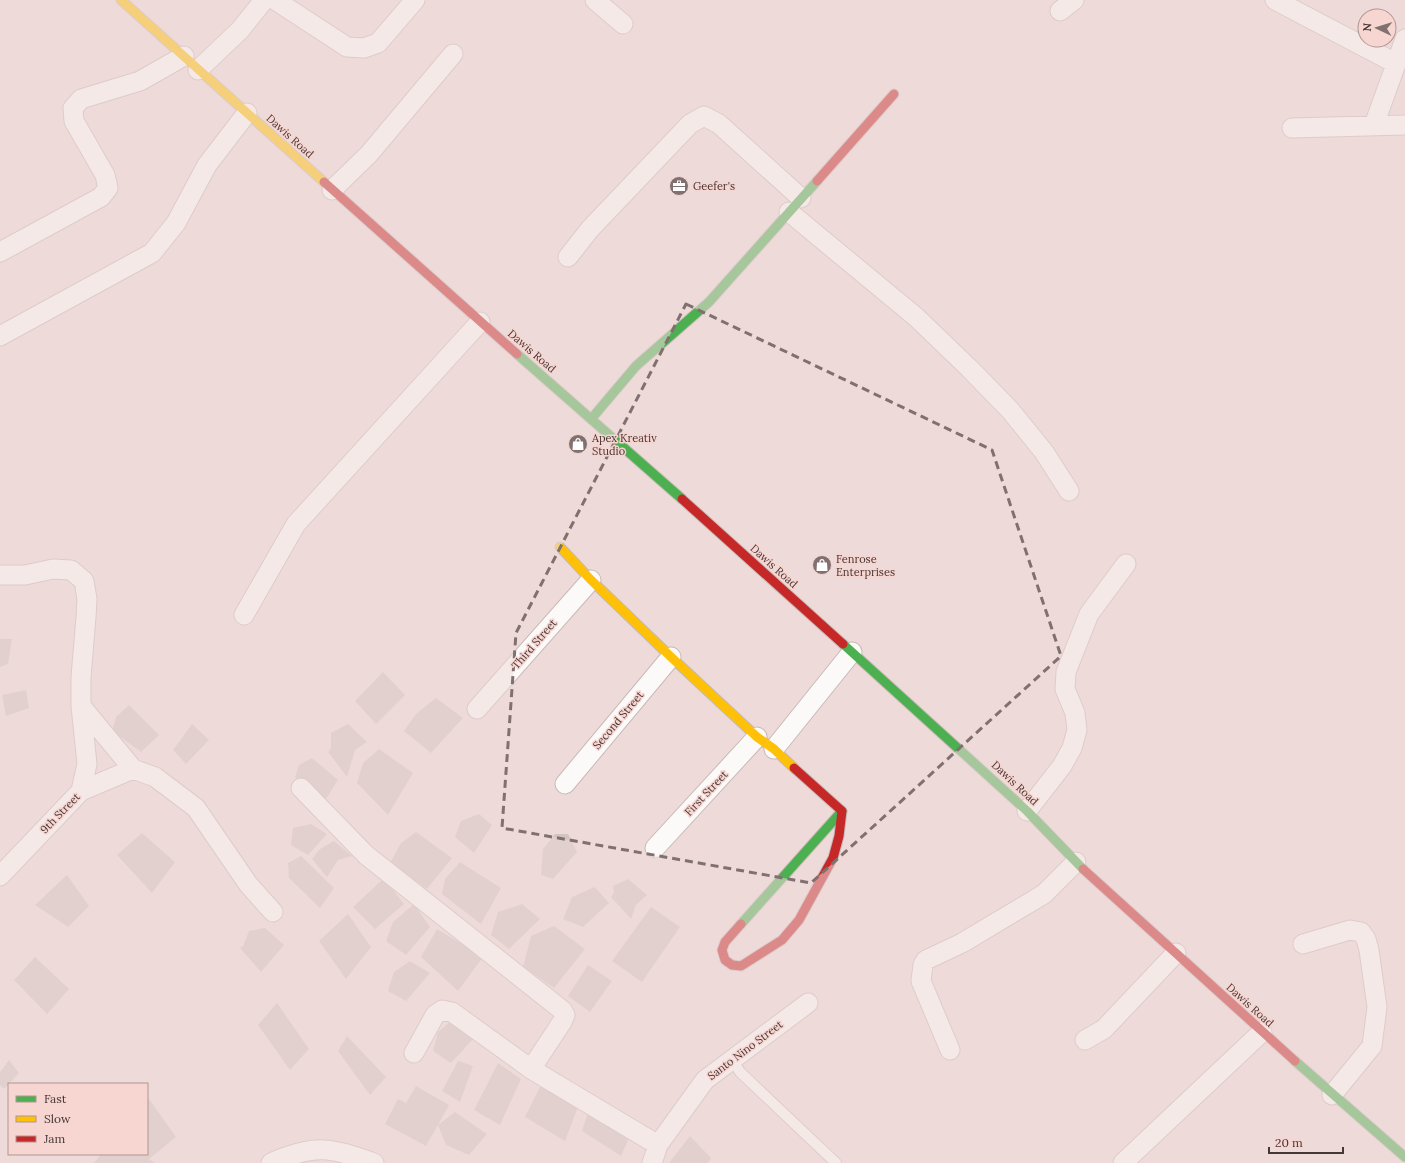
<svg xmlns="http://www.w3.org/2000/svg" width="1405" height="1163" font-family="Lora,serif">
	<rect width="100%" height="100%" fill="#eedbd9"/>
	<!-- building -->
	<path fill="#d3c4c2" d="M0 639H12L8 664 0 667Z
		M383 672 405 695 376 724 355 701Z
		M26 690 29 708 6 716 2 695Z
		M436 698 463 718 431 753 404 731 416 714Z
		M129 705 159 735 141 752 112 731 116 717Z
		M192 724 209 740 186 764 173 750Z
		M348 724 367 742 355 750 347 777 328 752 331 748V733Z
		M379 749 413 773 388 815 357 783 363 763Z
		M312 758 338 780 324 802 295 777 299 765Z
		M479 814 492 825 474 853 455 837 461 821Z
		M311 824 327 834 308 855 291 845 293 828Z
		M416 832 452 858 427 889 390 863 401 843Z
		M142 833 175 862 152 893 117 855Z
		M555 834H568L577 852 553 879 541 875 543 849Z
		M334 841 352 856 338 860 327 877 312 859 320 849Z
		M301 856 334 888 320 908 289 878 288 863Z
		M460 862 501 888 481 924 442 894 445 879Z
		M67 875 89 906 68 927 35 905Z
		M384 878 404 904 375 929 353 907Z
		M628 879 647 895 636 905 631 919 611 897 614 893 613 886Z
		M595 887 609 903 583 927 563 919 572 897Z
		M414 904 430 927 406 955 386 941 393 922Z
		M522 904 540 919 509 949 491 935 498 912Z
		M651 907 680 927 642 982 612 961Z
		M348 914 371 947 346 979 319 941Z
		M554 926 585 949 554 988 523 967 531 936Z
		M265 928 284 945 261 972 240 948 243 946 249 931Z
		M437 929 483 957 458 991 421 957Z
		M35 957 69 989 47 1014 14 980Z
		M410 961 430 973 406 1001 388 991 394 972Z
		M588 965 612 981 590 1012 568 996Z
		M277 1003 309 1049 290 1070 258 1025Z
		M451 1021 473 1039 451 1063 433 1051 438 1032Z
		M347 1036 386 1077 370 1095 338 1051Z
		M9 1060 19 1073 4 1089 0 1085V1072Z
		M458 1061 473 1066 460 1102 442 1091Z
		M498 1063 521 1079 500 1125 474 1110Z
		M416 1086 449 1105 438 1125 455 1112 487 1134 469 1155 446 1145 438 1125 426 1146 385 1124 398 1099 406 1103Z
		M540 1087 579 1104 565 1141 525 1117Z
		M149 1099 176 1137 149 1159 155 1163H94L101 1154H147V1100Z
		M589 1109 630 1136 621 1156 582 1131Z
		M690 1136 711 1158 708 1163H669Z"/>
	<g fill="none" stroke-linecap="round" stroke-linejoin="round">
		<!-- lane casing -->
		<g stroke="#c7b9b7" stroke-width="12">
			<path id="lane" d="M732 1059 740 1072 836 1163"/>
		</g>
		<!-- street casing -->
		<g stroke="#c7b9b7" stroke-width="21">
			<path id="street" d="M275 0 347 47 364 48 378 43 415 0
				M595 0 623 24
				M1275 0 1395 63
				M1060 11 1074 0
				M198 70 240 30 264 0
				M1374 125 1405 39
				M1292 128 1405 125
				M332 190 369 154 453 54
				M789 212 916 317 969 368 1010 410 1044 452 1069 491
				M0 252 101 197 108 188 105 175 74 121 73 108 81 99 140 81 184 56
				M568 257 590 229 690 124 704 116 719 124 801 198
				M0 336 152 253 176 223 207 165 247 113
				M0 575H25L53 569 71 570 84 581 87 599 86 617 81 677V706L87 764 81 791
				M244 615 296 524 480 322
				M81 706 133 769 155 777 196 808 248 884 273 912
				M477 709 591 580
				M774 749 852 652
				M565 784 671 657
				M301 788 366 855 562 1010 565 1015 562 1022 531 1069
				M1027 811 1062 766 1072 748 1077 730 1075 713 1065 689 1066 672 1089 614 1126 564
				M655 848 757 737
				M0 876 81 791 133 769
				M1303 944 1350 930 1361 932 1366 939 1369 950 1377 1007 1372 1046 1332 1095
				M1085 1040 1104 1029 1176 953
				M950 1050 921 981 923 965 926 960 962 943 1044 894 1076 862
				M414 1053 435 1015 442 1010 452 1012 531 1069 658 1145
				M271 1163C314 1144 331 1147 374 1163
				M652 1163 658 1145 705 1080 808 1003
				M1123 1163 1262 1032"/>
		</g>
		<!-- fast casing -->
		<g stroke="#c7b9b7" stroke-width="11">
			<path id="fast" d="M517 354 682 499
				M592 418 636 366 709 302 817 181
				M843 644 1027 811 1083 869
				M741 924 842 811
				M1295 1061 1405 1157"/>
		</g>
		<!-- slow casing -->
		<g stroke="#c7b9b7" stroke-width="11">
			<path id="slow" d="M121 0 324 182
				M560 547 591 580 671 657 757 737 774 749 794 768"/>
		</g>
		<!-- jam casing -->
		<g stroke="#c7b9b7" stroke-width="11">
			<path id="jam" d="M817 181 894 94
				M324 182 517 354
				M682 499 843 644
				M1083 869 1295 1061
				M741 924 725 942 722 950 725 960 732 965 741 966 782 940 799 920 833 858 839 836 842 811 794 768"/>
		</g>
		<!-- lane -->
		<use href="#lane" stroke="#fcfaf9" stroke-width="10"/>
		<!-- street -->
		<use href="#street" stroke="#fcfaf9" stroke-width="19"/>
		<!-- fast -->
		<use href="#fast" stroke="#4caf50" stroke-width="9"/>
		<!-- slow -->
		<use href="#slow" stroke="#ffc107" stroke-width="9"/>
		<!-- jam -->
		<use href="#jam" stroke="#c62828" stroke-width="9"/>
	</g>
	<!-- marked area -->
	<path d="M0 0H1405V1163H0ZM686 304 992 450 1061 656 811 883 502 828 516 633Z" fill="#eedbd9" fill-opacity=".55" fill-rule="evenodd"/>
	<path fill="none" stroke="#80706f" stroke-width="3" stroke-dasharray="8 5" stroke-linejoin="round" d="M686 304 992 450 1061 656 811 883 502 828 516 633Z"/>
	<!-- icons -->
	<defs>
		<g id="office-disc" transform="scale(1)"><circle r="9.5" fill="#80706f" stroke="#f7d5d0"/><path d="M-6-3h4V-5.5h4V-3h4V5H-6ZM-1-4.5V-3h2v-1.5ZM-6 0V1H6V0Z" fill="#fff"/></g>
		<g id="shop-disc" transform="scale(1)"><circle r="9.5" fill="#80706f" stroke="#f7d5d0"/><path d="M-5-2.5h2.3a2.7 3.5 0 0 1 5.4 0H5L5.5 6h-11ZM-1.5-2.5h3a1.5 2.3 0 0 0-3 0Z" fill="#fff"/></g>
	</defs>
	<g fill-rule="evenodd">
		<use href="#office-disc" x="679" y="186"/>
		<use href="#shop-disc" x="578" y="444"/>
		<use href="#shop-disc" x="822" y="565"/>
	</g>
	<g text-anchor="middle" stroke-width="3" stroke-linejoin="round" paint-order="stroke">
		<!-- street labels -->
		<g font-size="11" fill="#453736" stroke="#f7d5d0">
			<text transform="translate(290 136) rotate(42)" y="4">Dawis Road</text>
			<text transform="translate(532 351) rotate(41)" y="4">Dawis Road</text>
			<text transform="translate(774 566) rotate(42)" y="4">Dawis Road</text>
			<text transform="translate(534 644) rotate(-49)" y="4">Third Street</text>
			<text transform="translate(618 720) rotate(-50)" y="4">Second Street</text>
			<text transform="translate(1015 783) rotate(43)" y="4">Dawis Road</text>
			<text transform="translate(706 793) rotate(-47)" y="4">First Street</text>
			<text transform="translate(60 813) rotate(-46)" y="4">9th Street</text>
			<text transform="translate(1250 1005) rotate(42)" y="4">Dawis Road</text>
			<text transform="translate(745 1050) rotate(-37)" y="4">Santo Nino Street</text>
		</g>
		<!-- poi labels -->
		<g font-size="11" fill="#453736" stroke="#f7d5d0" text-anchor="start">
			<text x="693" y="190">Geefer's</text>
			<text x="592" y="442">Apex Kreativ<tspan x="592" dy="13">Studio</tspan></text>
			<text x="836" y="563">Fenrose<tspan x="836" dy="13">Enterprises</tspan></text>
		</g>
	</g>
	<!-- legend -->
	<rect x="8" y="1083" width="140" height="72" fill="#f7d5d0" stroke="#b09692"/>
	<rect x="16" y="1096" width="20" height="6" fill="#4caf50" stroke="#b09692"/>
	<text x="44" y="1103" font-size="12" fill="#453736">Fast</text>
	<rect x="16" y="1116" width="20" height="6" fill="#ffc107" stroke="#b09692"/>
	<text x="44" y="1123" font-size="12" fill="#453736">Slow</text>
	<rect x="16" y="1136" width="20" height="6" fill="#c62828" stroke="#b09692"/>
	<text x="44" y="1143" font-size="12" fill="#453736">Jam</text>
	<!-- north arrow -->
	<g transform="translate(1377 28) rotate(274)"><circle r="19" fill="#f7d5d0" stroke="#b09692"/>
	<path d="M0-3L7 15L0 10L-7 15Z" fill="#80706f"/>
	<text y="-6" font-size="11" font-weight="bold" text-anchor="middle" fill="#453736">N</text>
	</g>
	<!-- scale -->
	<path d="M1269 1147v6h74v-6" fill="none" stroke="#453736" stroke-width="2"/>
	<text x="1275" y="1147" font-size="12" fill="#453736" stroke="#f7d5d0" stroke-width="3" paint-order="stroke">20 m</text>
</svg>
